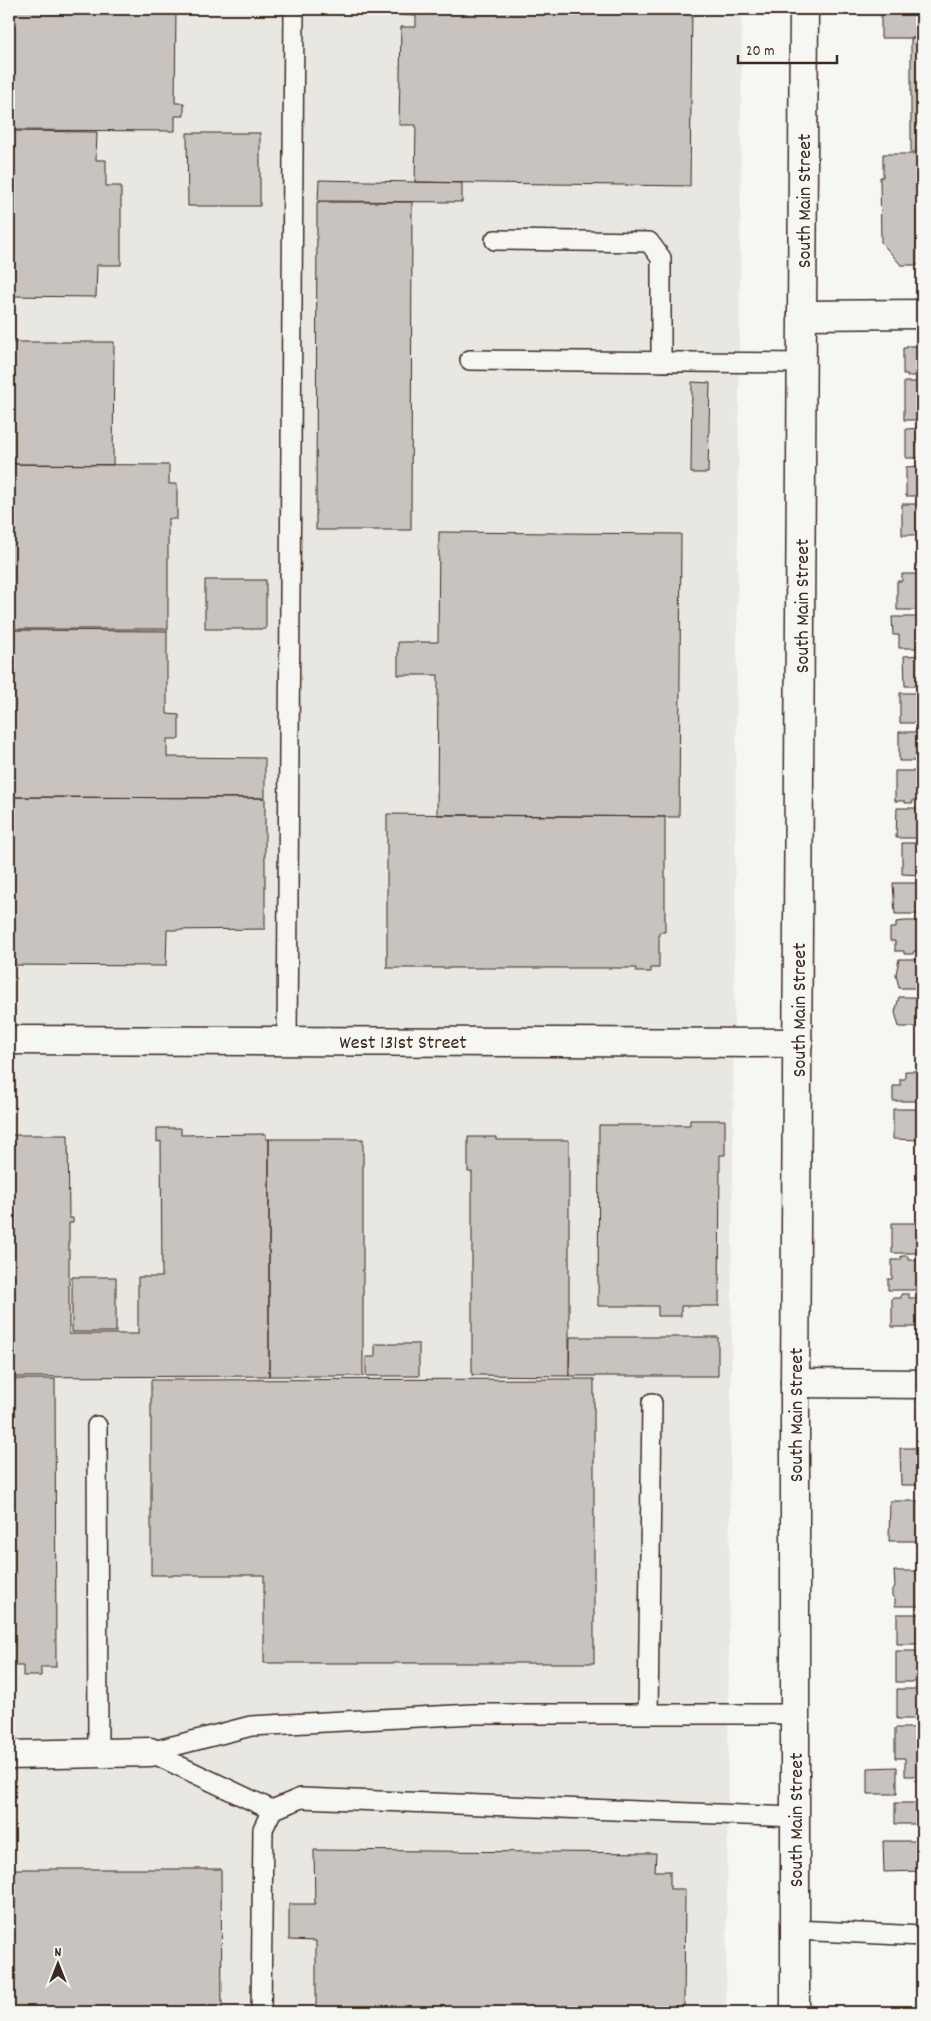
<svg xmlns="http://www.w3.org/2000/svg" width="931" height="2021" font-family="Dekko,sans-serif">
	<rect width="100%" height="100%" fill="#f6f6f2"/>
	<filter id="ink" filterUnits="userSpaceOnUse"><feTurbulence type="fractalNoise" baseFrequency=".02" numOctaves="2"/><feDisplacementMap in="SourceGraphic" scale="10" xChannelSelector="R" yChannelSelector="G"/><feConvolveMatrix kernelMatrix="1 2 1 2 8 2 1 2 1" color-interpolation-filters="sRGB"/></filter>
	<g filter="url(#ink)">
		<!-- built -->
		<path fill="#e8e7e2" d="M9 9H742L726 2012H9Z"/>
		<!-- building -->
		<path fill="#c8c3be" stroke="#3b2a1e" d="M9 9H176L175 103H184V116H175V131L9 130Z
			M401 9H692L690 186 415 182 416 125H399L401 27H416V16L401 15Z
			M881 9H922V38H881Z
			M911 38H922V152H911Z
			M9 131 97 132 96 160H106V186H121V265H97L96 297 9 296Z
			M187 133H260V206H188Z
			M883 154H922V265H901L881 242 880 177H883Z
			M319 180 462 183V202L318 201Z
			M317 202H412L411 530H316Z
			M9 342H114L113 465 9 464Z
			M907 346H922V376H907V374H903V348H907Z
			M692 382 710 383 708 473H691Z
			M904 382H922V420H904Z
			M922 428V458H906V429Z
			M9 464 169 465V484H177V519H168V629H9Z
			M922 466V496H906V467Z
			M902 504H922V535H902Z
			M439 532 681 534 679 817 437 815 438 675H398V642H438Z
			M902 574H920V581H922V610H897V581H902Z
			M205 580H266V629H205Z
			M892 617H922V648H899V635H893Z
			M9 630 167 631V714L179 715V739H167V757L265 758V798L9 797Z
			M922 655V686H905L904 656Z
			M900 693H922V723H900Z
			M899 732H922V761H899Z
			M895 771H922V800H913V803H905V801H895Z
			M9 797 265 798V929L167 930 166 966 9 965Z
			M897 808H922V838H896Z
			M387 814 665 817V932H659V968H651V972H636V968H387Z
			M902 843H922V875L902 874Z
			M893 883H922V914H895Z
			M905 921H922V951H914L913 954H904V951H895V941H890V928H896V922Z
			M899 959H922V988H899L896 974Z
			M899 997H922V1027H899L895 1012Z
			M905 1071H922V1101H893V1086H900V1079H905Z
			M893 1109H922V1140L893 1139Z
			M690 1120H725V1155H720L719 1306H681V1316H658V1306H598L599 1125H690Z
			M157 1128H181V1135L266 1134V1139H269V1376L9 1377V1135H68L69 1218H73V1223H69V1334H138V1277H162L161 1141 157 1142Z
			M468 1137H496V1140H569V1376L472 1375V1172H468Z
			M269 1139H363V1376H269Z
			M892 1223H922V1253H892Z
			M901 1256H908V1260H922V1290H888V1279H892V1260H901Z
			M72 1277H116V1332H72Z
			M901 1294H909V1298H922V1327H892V1298H901Z
			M570 1337H718V1376H569Z
			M375 1344H419V1376H366V1357H375Z
			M9 1379H55L56 1667H41V1676H23V1666H9Z
			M594 1379V1663H264V1575H151V1380Z
			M920 1444H922V1491L921 1485H901L900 1448H920Z
			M890 1501H922V1541H889Z
			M894 1571H922V1606H895V1599L892 1596V1589L895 1587Z
			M897 1614H922V1644H897Z
			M896 1651H922V1682H896Z
			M897 1689H922V1719H897Z
			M895 1728H922V1776H905V1758H895Z
			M897 1767V1794H868V1768Z
			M895 1803H922V1834H920V1824H895Z
			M883 1841H922V1871L884 1872Z
			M314 1850 656 1853 655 1871H670V1889H685L684 2012H316V1941L289 1940V1904H315Z
			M9 1869H221L222 2012H9Z"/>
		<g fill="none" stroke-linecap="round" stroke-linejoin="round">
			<!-- lane casing -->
			<g stroke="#3b2a1e" stroke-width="22">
				<path id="lane" d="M495 240 649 242 661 258V362
					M470 360 802 363
					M287 1041 294 9
					M97 1426 98 1753
					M648 1714 652 1403
					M150 1752 251 1726 473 1714H795
					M150 1752 272 1810
					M795 1930 922 1936
					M261 2012 263 1829 272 1810 301 1798 795 1817"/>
			</g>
			<!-- street casing -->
			<g stroke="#3b2a1e" stroke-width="31">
				<path id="street" d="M802 315 922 314
					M9 1040 798 1043
					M795 1383 922 1384
					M9 1755 150 1752"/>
			</g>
			<!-- primary casing -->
			<g stroke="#3b2a1e" stroke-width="31">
				<path id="primary" d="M795 2012V1383L804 9"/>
			</g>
			<!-- lane -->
			<use href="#lane" stroke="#f6f6f2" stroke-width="19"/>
			<!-- street -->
			<use href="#street" stroke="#f6f6f2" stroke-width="28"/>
			<!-- primary -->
			<use href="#primary" stroke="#f6f6f2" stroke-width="28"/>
		</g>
	</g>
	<g text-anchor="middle" stroke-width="5" stroke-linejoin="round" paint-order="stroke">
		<!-- street labels -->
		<g font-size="20" fill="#3b2a1e" stroke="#f6f6f2">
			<text transform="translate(803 201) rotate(-90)" y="7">South Main Street</text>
			<text transform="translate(801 606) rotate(-90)" y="7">South Main Street</text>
			<text transform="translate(798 1010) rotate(-90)" y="7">South Main Street</text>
			<text x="403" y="1048">West 131st Street</text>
			<text transform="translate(795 1415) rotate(-90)" y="7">South Main Street</text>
			<text transform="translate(795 1820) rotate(-90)" y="7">South Main Street</text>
		</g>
	</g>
	<!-- margin -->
	<rect width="931" height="2021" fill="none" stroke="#f6f6f2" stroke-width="30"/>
	<rect x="15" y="15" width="901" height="1991" fill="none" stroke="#3b2a1e" stroke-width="2" filter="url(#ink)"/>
	<!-- north arrow -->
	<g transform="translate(58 1964)" stroke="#f6f6f2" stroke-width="4" paint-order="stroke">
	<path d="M0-4L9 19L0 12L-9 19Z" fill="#3b2a1e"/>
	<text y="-8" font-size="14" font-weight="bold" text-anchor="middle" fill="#3b2a1e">N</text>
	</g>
	<!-- scale -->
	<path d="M738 55v8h99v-8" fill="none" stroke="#3b2a1e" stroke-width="2.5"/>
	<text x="746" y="55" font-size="15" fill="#3b2a1e" stroke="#f6f6f2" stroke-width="4" paint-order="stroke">20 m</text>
</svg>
